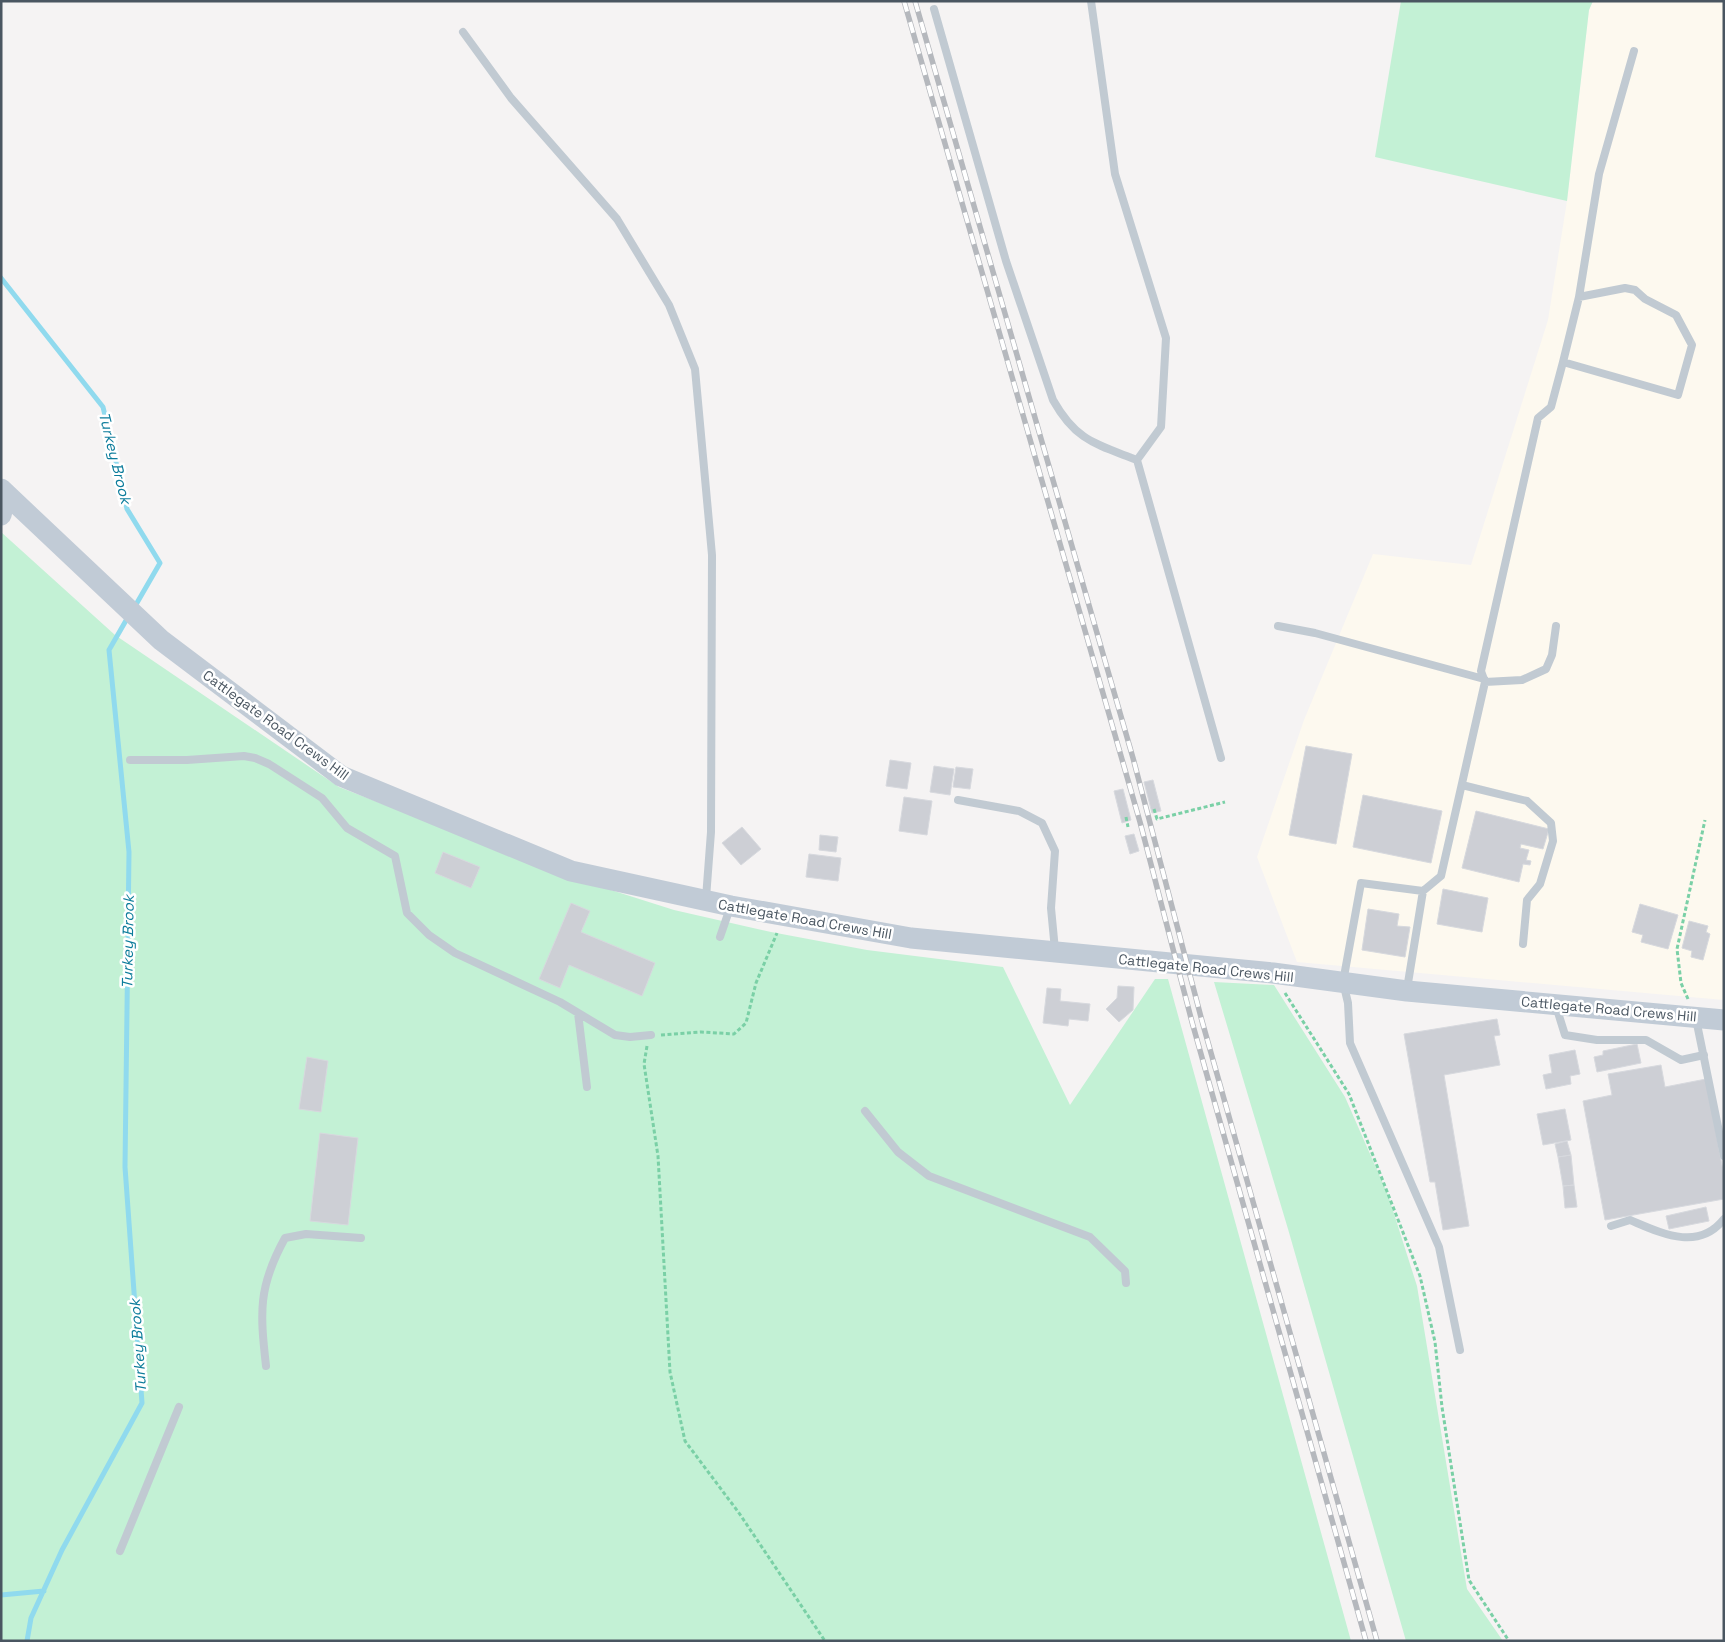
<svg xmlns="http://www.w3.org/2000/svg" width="1725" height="1642" font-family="'Space Grotesk',sans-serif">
	<rect width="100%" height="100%" fill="#f5f3f3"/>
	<!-- commercial -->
	<path fill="#fdf9ef" d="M1593 1H1724V1000L1297 962 1257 857 1304 720 1373 554 1471 565 1548 320 1567 201 1589 10Z"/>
	<!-- green -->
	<path fill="#c3f1d5" d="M1401 1H1593L1589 10 1567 201 1375 157Z
		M1 532 115 635 339 787 570 877 674 910 771 932 867 950 1003 967 1070 1105 1155 979H1168L1351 1641H1Z
		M1214 982 1274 985 1345 1097 1388 1195 1417 1286 1467 1589 1503 1641H1406L1288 1229Z"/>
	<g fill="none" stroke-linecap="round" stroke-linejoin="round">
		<!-- stream -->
		<path stroke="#90daee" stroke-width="5" d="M1 278 103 407 127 509 160 563 134 608
			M1 1595 44 1591
			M27 1641 31 1618 62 1550 142 1403 125 1167 129 852 109 650 128 617"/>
	</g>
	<!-- building -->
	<path fill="#cdcfd5" stroke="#d7d9de" d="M1306 746 1352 754 1336 844 1289 835Z
		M890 760 911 763 907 789 886 786Z
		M934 766 954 769 950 795 930 792Z
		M956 767 973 769 970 789 953 787Z
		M1153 780 1161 811 1152 813 1144 782Z
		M1123 789 1131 820 1122 823 1114 791Z
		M1363 795 1442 811 1431 863 1353 847Z
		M904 797 932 801 927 835 899 831Z
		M1476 811 1549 829 1543 849 1521 844 1520 848 1529 850 1526 860 1531 861 1530 865 1523 864 1519 882 1462 868Z
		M742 827 761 849 741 865 722 843Z
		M1134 834 1139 851 1130 854 1125 836Z
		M820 835 838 837 836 852 819 850Z
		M443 852 480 867 471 888 435 873Z
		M809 854 841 858 838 881 806 877Z
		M1443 889 1488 898 1482 932 1437 924Z
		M571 903 590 911 581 932 655 963 642 996 569 965 560 988 539 979Z
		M1640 904 1678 915 1668 949 1641 942 1643 935 1632 932Z
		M1368 909 1399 914 1397 926 1410 927 1405 957 1362 950Z
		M1689 921 1708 926 1706 932 1710 934 1703 960 1691 957 1692 951 1682 948Z
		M1118 986 1134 987 1133 1010 1119 1022 1106 1009 1117 998Z
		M1047 988 1061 989 1060 1001 1090 1004 1088 1021 1069 1019 1068 1026 1043 1023Z
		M1497 1019 1500 1035 1494 1036 1500 1065 1444 1075 1469 1226 1443 1230 1435 1182H1430L1404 1034Z
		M1637 1044 1641 1063 1597 1072 1594 1057 1603 1055V1051Z
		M1575 1050 1580 1074 1570 1076 1571 1084 1546 1089 1543 1075 1552 1073 1549 1055Z
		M307 1057 328 1061 321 1112 299 1109Z
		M1661 1065 1665 1087 1706 1079 1724 1176V1199L1605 1220 1583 1101 1612 1095 1608 1074Z
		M1565 1109 1571 1140 1543 1145 1537 1114Z
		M320 1133 358 1138 348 1225 310 1221Z
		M1567 1141 1571 1155 1558 1157 1555 1144Z
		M1571 1155 1574 1185 1563 1186 1558 1157Z
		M1574 1185 1577 1207 1565 1208 1563 1186Z
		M1706 1207 1709 1221 1669 1229 1666 1216Z"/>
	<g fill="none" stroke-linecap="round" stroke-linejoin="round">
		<!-- path -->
		<path stroke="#7ad0a6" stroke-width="3" stroke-dasharray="4 2.5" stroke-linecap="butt" d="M1154 809 1157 819 1225 802
			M1126 817 1128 827
			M1285 993 1349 1094 1420 1276 1435 1342 1442 1407 1469 1580 1509 1641
			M1688 999 1681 983 1677 949 1705 820
			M661 1035 701 1032 734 1034 746 1023 756 983 777 933
			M647 1046 644 1064 658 1156 670 1372 685 1441 739 1513 825 1641"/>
		<!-- lane -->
		<path stroke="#c1cad2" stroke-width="8" d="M1091 1 1115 174 1166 338 1161 427 1137 460 1221 758
			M934 9 1006 261 1053 400C1076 441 1096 444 1137 460
			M463 32 511 98 617 219 669 305 695 369 712 555 711 832 706 898
			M1579 297 1599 174 1634 51
			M1278 626 1315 633 1484 679
			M1485 682 1522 680 1546 669 1552 655 1556 626
			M130 760H187L244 756 255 758 269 764 322 798 347 828 395 856 407 913 429 935 455 953 560 1002 615 1035 630 1037 651 1035
			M1462 785 1527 801 1551 823 1553 841 1540 884 1527 900 1523 944
			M958 800 1019 811 1042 823 1055 851 1051 908 1055 950
			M1423 891 1361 883 1343 982 1348 1003 1350 1043 1439 1247 1460 1350
			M720 937 730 908
			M1407 989 1423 891 1441 876 1485 682 1481 671 1538 418 1551 407 1563 362 1678 395 1692 345 1676 315 1645 299 1635 290 1625 288 1579 297 1563 362
			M1556 1006 1565 1035 1597 1040H1646L1681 1060 1704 1055
			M578 1013 587 1087
			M1696 1019 1724 1156
			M865 1111 898 1152 929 1176 1090 1237 1125 1271 1126 1283
			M1611 1226 1630 1220C1661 1233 1698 1252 1724 1219
			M266 1366C260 1312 258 1287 285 1238L306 1234 361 1238
			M120 1551 179 1407"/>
		<!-- secondary -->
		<path stroke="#c1cbd6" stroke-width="21" d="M1 489 161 640 341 776 571 871 731 906 911 938 1273 973 1407 991 1724 1020
			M1 515 6 495"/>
		<!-- rail casing -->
		<g stroke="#b5b8bd" stroke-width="5.5">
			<path id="rail" d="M904 1 1140 822 1192 1022 1366 1641
				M915 1 1133 758 1202 1021 1377 1641"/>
		</g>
		<!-- rail -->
		<use href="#rail" stroke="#fff" stroke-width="4" stroke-dasharray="11" stroke-linecap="butt"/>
	</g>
	<g text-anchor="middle" stroke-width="5" stroke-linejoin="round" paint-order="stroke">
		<!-- street labels -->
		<g font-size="14" fill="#4a5661" stroke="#fff">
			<text transform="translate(276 725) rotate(36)" y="5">Cattlegate Road Crews Hill</text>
			<text transform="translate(805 919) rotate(10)" y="5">Cattlegate Road Crews Hill</text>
			<text transform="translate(1206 968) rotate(6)" y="5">Cattlegate Road Crews Hill</text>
			<text transform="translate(1609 1009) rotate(5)" y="5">Cattlegate Road Crews Hill</text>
		</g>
		<!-- water labels -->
		<g font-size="15" font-style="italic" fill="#0c7c9b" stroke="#fff">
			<text transform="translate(115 458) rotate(76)" y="5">Turkey Brook</text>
			<text transform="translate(128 942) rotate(-89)" y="5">Turkey Brook</text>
			<text transform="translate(138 1346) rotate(-94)" y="5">Turkey Brook</text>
		</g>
	</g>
	<!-- border -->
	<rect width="1725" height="1642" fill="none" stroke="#4a5661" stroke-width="5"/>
</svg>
